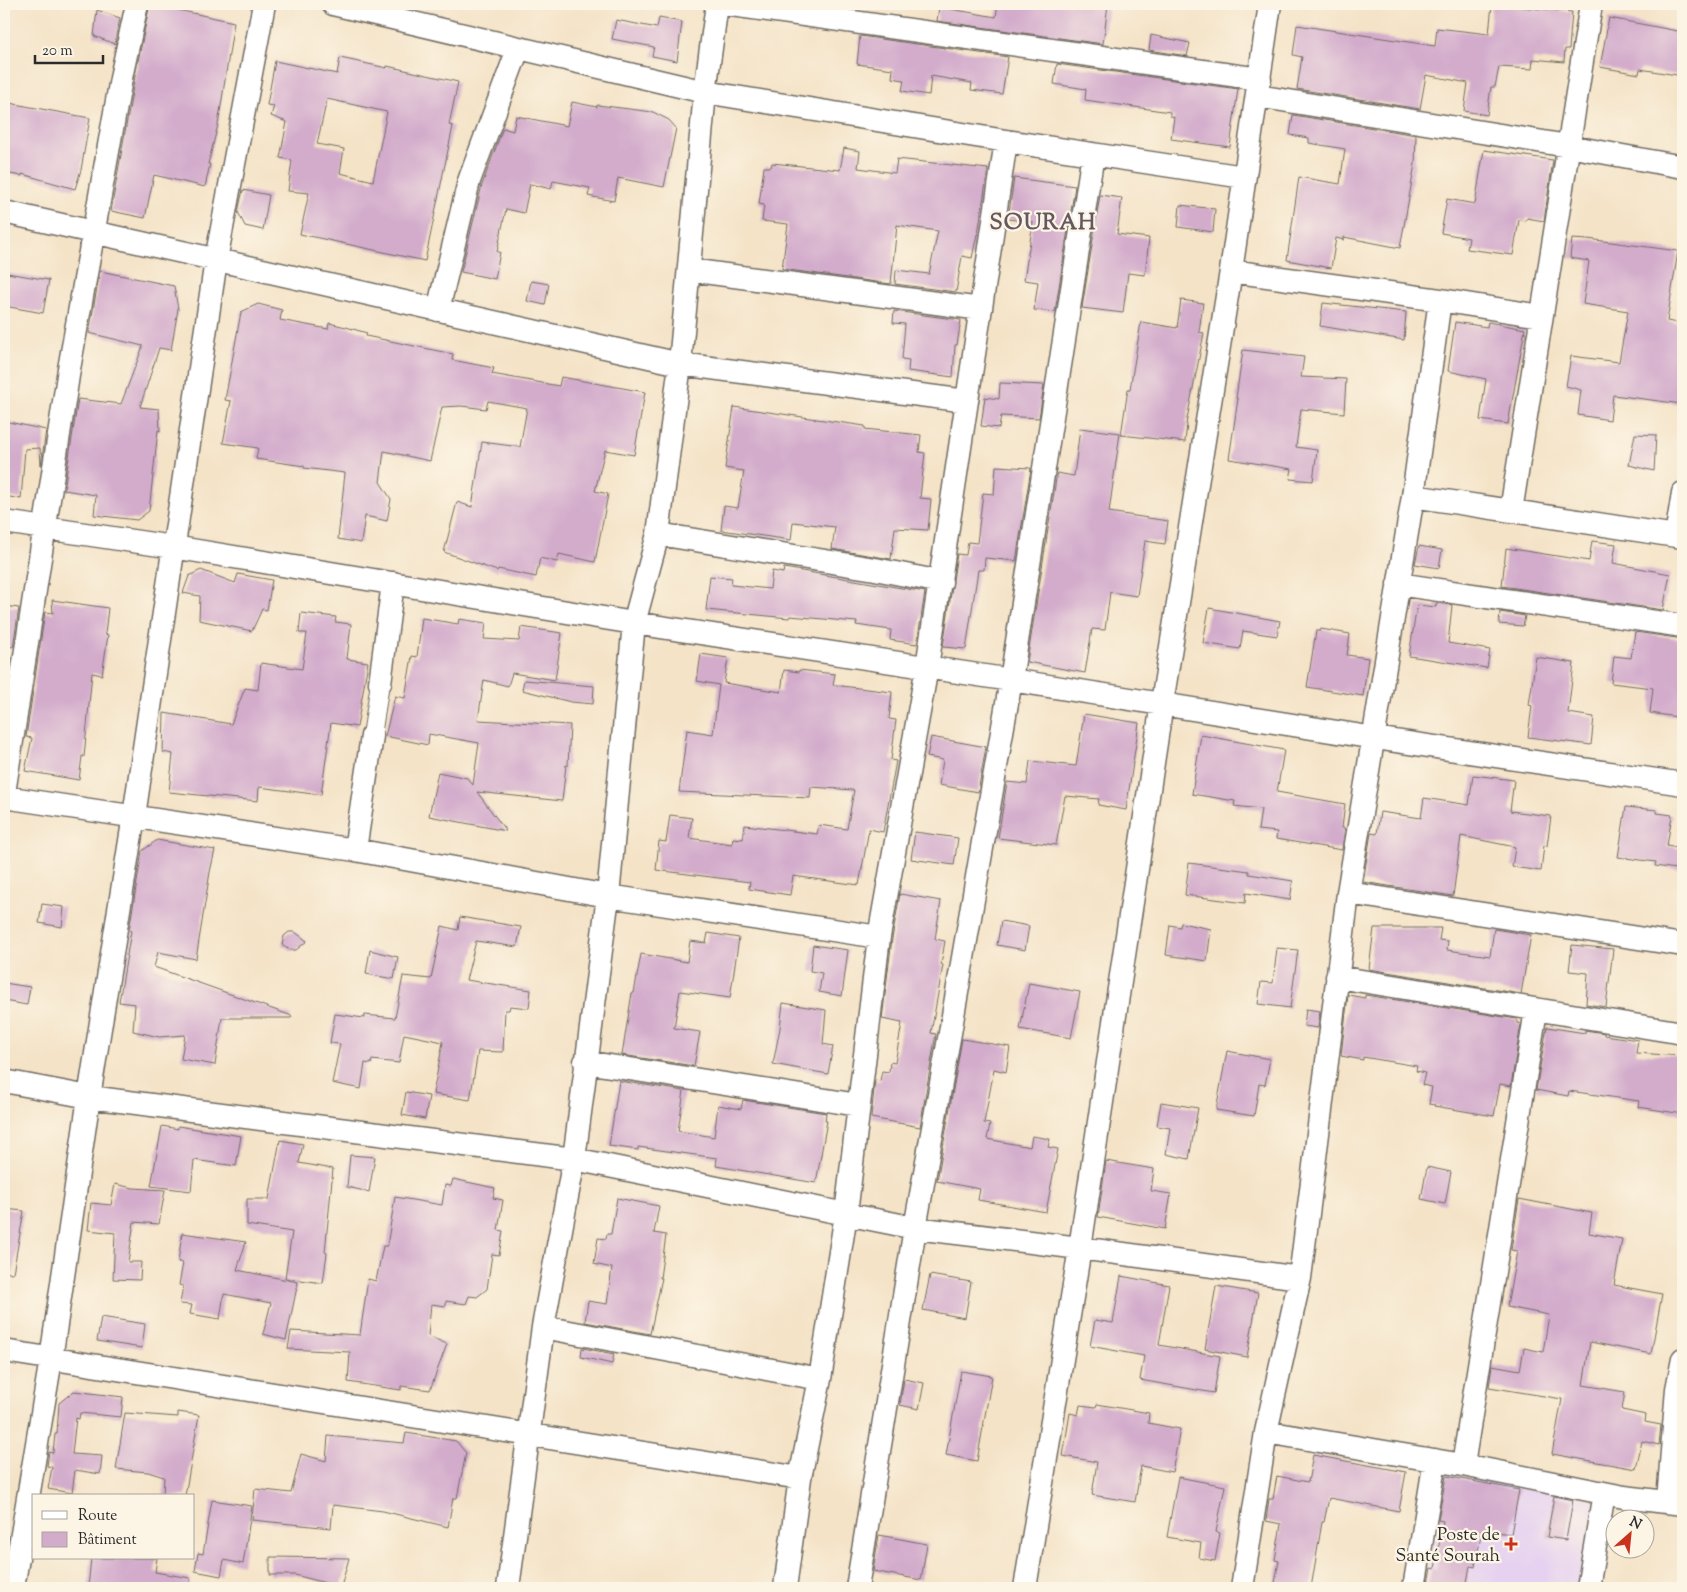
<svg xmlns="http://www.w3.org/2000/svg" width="1687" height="1592" font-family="'Sorts Mill Goudy',serif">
	<rect width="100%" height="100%" fill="#fcf5e5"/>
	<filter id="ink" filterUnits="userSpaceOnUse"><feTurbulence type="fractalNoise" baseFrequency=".02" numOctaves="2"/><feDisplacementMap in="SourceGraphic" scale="10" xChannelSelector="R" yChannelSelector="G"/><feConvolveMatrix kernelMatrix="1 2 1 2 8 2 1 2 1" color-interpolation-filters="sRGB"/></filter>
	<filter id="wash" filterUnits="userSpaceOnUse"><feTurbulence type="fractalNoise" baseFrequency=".0096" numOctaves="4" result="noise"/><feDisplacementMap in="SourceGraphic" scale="20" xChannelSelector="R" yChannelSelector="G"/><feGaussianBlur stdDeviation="1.12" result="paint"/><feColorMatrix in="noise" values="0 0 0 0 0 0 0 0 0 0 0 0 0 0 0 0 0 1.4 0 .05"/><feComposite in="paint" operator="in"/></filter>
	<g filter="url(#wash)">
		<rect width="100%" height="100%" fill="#f4e3c7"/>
		<!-- built -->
		<path fill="#e6d2f0" d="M1444 1474 1596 1499 1581 1588H1425Z"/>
		<g id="blocks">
			<!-- building -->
			<path fill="#d3accc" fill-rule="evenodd" d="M150 4 234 22 218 125 208 164H210L205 187 154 175 145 218 111 211 135 76Z
				M998 4H1108L1103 44 937 21 939 7 996 17Z
				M1492 4 1572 12 1569 49H1565L1564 62 1533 59 1532 69 1499 67 1495 87H1491L1487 115 1464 111 1468 83 1426 75 1420 109 1297 89 1302 57 1293 55 1297 25 1435 46 1437 28 1489 34Z
				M97 10 120 18 115 44 94 36Z
				M659 18 682 22 677 61 652 56 654 47 612 39 616 20 657 28Z
				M1609 18 1683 32V76L1640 69 1639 74 1600 67Z
				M1151 35 1190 43 1187 56 1149 50Z
				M860 36 1008 57 1002 94 971 90 972 83 931 76 929 95 902 91 904 80 892 78 893 69 857 64Z
				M340 58 387 68V66L458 82 449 125 453 126 425 261 300 234 309 193 288 191 292 160 280 158 287 122 271 116 274 106 267 105 275 61 337 74ZM327 99 387 112 373 181 340 173 344 149 317 144Z
				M1057 64 1238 89 1230 147 1171 139 1174 117 1170 116V112L1085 100 1086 89 1054 84Z
				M4 102 90 118 81 170 75 189 22 174V176L4 173Z
				M572 102 597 107V105L653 112 669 120 676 128 664 187 618 178 614 201 588 196 590 188 553 181 551 189 530 184 524 213 506 209 497 252H500L495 279 461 272 482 185 503 128 513 131 516 116 567 126Z
				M1293 115 1416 135 1415 164 1400 248 1344 237V240L1336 238 1331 268 1287 260 1299 177 1340 184 1345 149 1309 143V138L1290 135Z
				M844 148 860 151 858 168 895 173 897 159 988 169 978 234H977L972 258 962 256 956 292 895 284 896 270 929 274 938 231 897 225 891 284 782 269 788 224 762 221 764 205 759 204 764 167H771L772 163 840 170Z
				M1484 150 1553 160 1544 221 1527 218 1526 221 1519 220 1513 255 1467 249 1469 238 1441 233 1447 199 1475 204Z
				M1014 178 1075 186 1055 312 1034 310 1038 282 1024 280 1033 222 1008 219Z
				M243 190 269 195 263 230 245 226 238 212Z
				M1100 195 1122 198 1117 234 1149 238 1145 275 1128 273 1123 313 1082 308Z
				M1180 205 1215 209 1213 232 1178 227Z
				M1572 239 1588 240V239L1678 251 1667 321 1683 324V393L1682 404 1613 395 1610 420 1578 415 1581 390 1566 386 1571 356 1619 362 1628 311 1583 304 1589 261 1570 258Z
				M100 271 174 286 178 309 171 350 159 348 140 407 159 409 160 431 158 430 149 511 137 520 94 515 96 495 64 490 78 399 121 404 143 346 89 333Z
				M7 273 49 280 43 313 4 306V293Z
				M531 281 549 284 545 305 527 301Z
				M1181 300 1203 303 1199 332 1204 333 1186 424H1187L1185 442 1121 435 1128 389H1130L1141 322 1177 328Z
				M1323 303 1406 312 1404 340 1320 326Z
				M258 304 282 310 280 320 328 329 329 323 346 327 367 333 366 336 453 354 452 360 494 368 492 374 559 386 561 377 645 392 634 455 605 450 595 491 608 494 595 562 559 554 557 562 540 558 536 577 498 569 497 571 444 552 457 502 472 507 482 442 520 447 527 408 488 401 486 409 461 406 442 407 430 461 384 451 380 482 391 499 387 521 365 516 361 543 338 539 345 473 304 468V466L256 459 258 448 223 443 231 401 225 400 241 312Z
				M894 311 961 320 957 345H955L953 377 908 371 909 360 902 359 905 324 893 323Z
				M1455 322 1487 327 1488 322 1525 329 1508 424 1480 420 1486 379 1448 371Z
				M1243 350 1304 357 1301 377 1346 379 1344 413 1301 409 1296 447 1317 450 1313 481 1290 479 1292 469 1229 459 1238 399 1236 398Z
				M1000 383 1044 385 1039 418 1001 416 999 428 981 426 985 397 999 399Z
				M734 407 865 426V429L921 435 919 452 925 453 920 498 931 499 928 530 895 528 891 559 832 549 835 527 793 522 791 540 721 530 724 506 738 508 744 471 725 468Z
				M4 421 46 430 41 465 40 448 25 449 21 499 4 496Z
				M1080 428 1120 433 1109 512 1168 521 1165 544 1145 541 1137 596 1110 592 1105 630 1092 629 1085 673 1027 662 1057 473 1074 476Z
				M1635 434 1656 435 1654 471 1629 465Z
				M996 466 1030 468 1031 469 1016 561 985 558 984 570H978L966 649 943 647 957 554 966 555 968 542 977 543 983 493 994 494Z
				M1592 541 1616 544 1613 563 1670 574 1663 610 1502 586 1506 548 1589 561Z
				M1419 546 1442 550 1439 568 1415 564Z
				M784 568 925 592 917 644 890 640 891 630 856 625 857 622 790 616 789 618 706 610 710 576 732 578 731 585 770 589 772 571 783 573Z
				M201 570 235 583 238 574 272 580 267 610 262 609 252 631 199 620 200 596 183 593 189 576Z
				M52 600 108 608 105 634 108 635 102 675 92 673 84 757 82 756 79 780 25 771 32 738 26 737 45 612 53 613Z
				M1436 603 1452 605 1448 643 1490 650 1487 668 1409 656 1417 605 1436 607Z
				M4 606 19 608 13 647 4 645Z
				M1209 608 1280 621 1277 636 1243 631 1240 649 1203 643Z
				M1500 612 1525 616 1523 626 1499 624Z
				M301 613 336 617 335 622 351 624 347 659 368 662 357 727 331 723 321 795 259 787 258 801 169 792 173 754 163 752 164 713 231 724 245 688 258 690 261 663 302 669 307 633H299Z
				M422 618 458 624 459 619 486 623 484 639 519 641 521 627 562 633 555 680 512 673 508 686 484 680 478 720 570 725 568 766 566 765 562 801 477 792 506 831 429 816 438 772 467 778 473 785 479 743 429 734 428 745 385 736 395 696 405 698 412 656 417 657Z
				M1321 629 1350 634 1347 655 1368 658 1363 696 1307 687 1316 631H1320Z
				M1635 632 1683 639V715H1677V717L1650 713 1653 688 1611 683 1614 656 1631 658Z
				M701 654 728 658 724 683 781 692 784 670 799 672V670L835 674 833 685 892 692 889 719 896 720 891 760 896 761 883 832 869 829 859 885 793 876 790 895 749 889 750 882 656 870 659 841 666 842 670 815 692 818 689 838 732 844 733 838 743 839 745 825 817 834 819 825 847 829 854 790 811 787 810 798 679 792 687 730 713 734 719 685 697 681Z
				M1536 657 1574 663 1568 713 1594 717 1591 745 1528 737 1532 706 1529 705Z
				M524 680 594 686 593 704 571 702 522 690Z
				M1084 714 1139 723 1126 810 1098 805 1099 799 1065 796 1056 845 998 838 1007 782 1027 784 1030 761 1076 766Z
				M1201 735 1284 750 1277 792 1345 804 1342 828H1345L1342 850 1276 839 1277 832 1258 830 1261 809 1234 806 1235 801 1192 794Z
				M931 737 986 747 978 792 939 785 943 760 927 757Z
				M1473 775 1514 780 1510 811 1551 816 1547 846 1544 845 1541 871 1512 867 1515 847 1461 836 1453 896 1363 882 1371 833 1377 834 1380 812 1421 818 1424 798 1469 805Z
				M1626 807 1657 810V813L1672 815 1667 846 1683 849V870L1655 866 1656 862 1618 857Z
				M915 832 958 838 954 865 911 859Z
				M157 840 215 850 210 872 196 959 158 952 154 967 292 1016 291 1018H222L215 1065 181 1059 185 1035 159 1037 133 1031 135 1004 119 1002 131 931 129 930 130 925 142 851Z
				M1189 863 1249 871V874L1293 881 1290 900 1246 893 1245 903 1185 895Z
				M900 894 941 901 935 939 945 941 941 964 943 965 931 1033 936 1034 920 1127 871 1118 875 1080 880 1081 882 1071 889 1072 890 1062 895 1063 902 1023 882 1019 892 939Z
				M42 904 64 907 62 927 39 923Z
				M460 917 521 927 517 947 476 941 466 980 531 990 529 1008 510 1006 509 1010H505L503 1052 478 1051 470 1100 433 1094 443 1042 404 1034 399 1063 372 1060 371 1064 365 1063 361 1089 332 1083 340 1044 330 1043 335 1014 364 1018 365 1015 395 1018 403 976 431 979 442 926 458 930Z
				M1001 921 1029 926 1025 950 997 945Z
				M1181 923 1211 929 1207 961 1166 955 1170 925 1180 927Z
				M1374 928H1441L1439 940 1448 941 1447 950 1490 956 1494 929 1531 935 1521 994 1369 969Z
				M289 932H295L307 941 296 950H290L282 945 284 936Z
				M708 933 739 938 730 998 680 991 674 1028 700 1032 694 1066 622 1055 632 993H634L641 954 687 962 690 941 706 943Z
				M813 945 848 950 842 996 819 992 822 973 810 971Z
				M1572 945 1613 949 1606 1007 1586 1004 1588 973 1569 971Z
				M1277 948 1298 950 1290 1008 1258 1004 1261 982 1273 983Z
				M370 950 398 957 394 979 366 974Z
				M4 983 30 987 27 1005 4 1001Z
				M1029 983 1080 992 1071 1038 1020 1029Z
				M1348 995 1365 998V995L1517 1019V1023L1521 1024 1511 1086 1500 1084 1494 1116 1434 1106 1435 1105 1429 1104 1432 1087 1422 1085 1425 1073 1416 1071 1417 1066 1363 1057V1060L1341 1056Z
				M783 1003 826 1010 823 1044 833 1046 828 1074 773 1064 780 1028Z
				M1306 1009 1320 1011 1318 1028 1304 1026Z
				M1547 1027 1585 1033V1030L1604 1033V1035L1638 1040 1636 1053 1683 1056V1114L1638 1107 1639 1101 1569 1091 1568 1096 1536 1090Z
				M962 1039 1010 1047 1006 1072 994 1069 984 1123 990 1124 987 1139 1030 1147 1032 1136 1050 1139 1048 1147 1058 1149 1046 1212 978 1200 980 1189 937 1181Z
				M1227 1051 1270 1059 1265 1085 1259 1084 1254 1116 1216 1110Z
				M619 1081 684 1091 678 1131 714 1137 718 1105 741 1109 743 1100 826 1113 825 1121H827L816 1183 716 1166 717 1158 638 1147V1150L609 1146Z
				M406 1092 429 1096 425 1119 402 1115Z
				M1161 1102 1198 1108 1189 1159 1166 1154 1170 1128 1157 1126Z
				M162 1126 178 1129V1126L241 1136 236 1166 194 1160 191 1191 151 1186Z
				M280 1140 303 1144 299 1163 333 1169 325 1252 327 1253 323 1283 285 1278 292 1232 247 1225V1199H269Z
				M350 1155 375 1157 369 1192 347 1187Z
				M1106 1161 1154 1169 1151 1191 1171 1194 1165 1229 1098 1217Z
				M1427 1167 1451 1172 1445 1204 1421 1199Z
				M453 1179 495 1188 493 1198 503 1200 498 1230 503 1231 499 1255 492 1254 487 1289 477 1297 469 1296 466 1304 446 1301V1306L431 1304 428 1336 447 1344 430 1390 401 1386V1390L348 1382 350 1352 288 1349 291 1331 360 1335 368 1279 376 1281 383 1246H387L395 1197 442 1205 445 1185 451 1186Z
				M115 1184 133 1188 165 1190 159 1224 134 1222 128 1262H141L140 1280 113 1279 115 1233 88 1230 91 1203 111 1205Z
				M617 1198 659 1206 654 1233 666 1235 660 1278H662L650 1334 585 1322 588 1301 607 1304 612 1268 594 1264 598 1238 606 1239 607 1234H611Z
				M1519 1199 1592 1213 1589 1233 1622 1239 1614 1285 1662 1294 1651 1354 1590 1342 1583 1385 1625 1392 1622 1410 1646 1415 1645 1422 1661 1425 1659 1445 1642 1441 1636 1469 1552 1454 1562 1399 1489 1387 1492 1365 1520 1370 1524 1348 1543 1352 1549 1315 1507 1307 1517 1251 1511 1250Z
				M4 1209 24 1211 13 1273 4 1272Z
				M182 1233 246 1242 237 1270 298 1282 286 1340 263 1334 271 1303 224 1294 220 1319 190 1314 192 1305 180 1304 183 1286 179 1285 183 1263 178 1262Z
				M930 1275 971 1282 965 1318 923 1310Z
				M1121 1276 1169 1285 1159 1345 1220 1356 1214 1393 1140 1380 1144 1356 1090 1346 1095 1320 1113 1323Z
				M1216 1286 1258 1293 1247 1357 1205 1349Z
				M101 1317 145 1324 142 1348 97 1341Z
				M582 1348 614 1354 612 1364 581 1357Z
				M961 1371 992 1376 977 1461 946 1455Z
				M904 1379 924 1383 919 1409 900 1405Z
				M74 1391 123 1397 121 1417 80 1413 79 1419 76 1418 72 1454 102 1456 100 1474 75 1470 72 1493 48 1489 52 1467 47 1466 49 1452 53 1453 55 1434H57L59 1403Z
				M1097 1404 1149 1413 1148 1423 1180 1429 1172 1472 1141 1466 1135 1502 1092 1495 1097 1462 1063 1456 1070 1413 1078 1415 1080 1405 1096 1407Z
				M178 1412 199 1415 185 1496H163L164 1477 148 1472 116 1469 125 1413 178 1417Z
				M406 1433 456 1441 466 1453 457 1498H453L448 1527 383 1511 333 1505 331 1528 252 1520 255 1489 291 1493 301 1454 326 1461 328 1436 404 1443Z
				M1313 1455 1406 1472 1399 1511 1329 1498 1324 1522H1322L1311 1588H1274L1279 1561 1275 1560 1281 1524 1266 1521 1269 1499H1273L1277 1476 1308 1482Z
				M1446 1476 1519 1490 1511 1534 1482 1530 1475 1567 1470 1566 1466 1588H1427L1431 1568 1435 1569 1443 1521 1438 1520Z
				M1178 1477 1225 1486 1216 1532 1220 1533 1215 1561 1199 1558 1201 1543 1167 1537Z
				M1554 1496 1573 1500 1566 1540 1547 1537Z
				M212 1500 252 1506 243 1564 224 1560 221 1576 195 1571 198 1553 203 1554Z
				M879 1535 927 1544 921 1580 873 1571Z
				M270 1557 349 1558 341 1587 295 1575H270Z
				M91 1558H157L155 1572 190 1578V1588H88Z"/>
		</g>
	</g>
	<g filter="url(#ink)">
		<use href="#blocks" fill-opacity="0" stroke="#716b62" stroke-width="1"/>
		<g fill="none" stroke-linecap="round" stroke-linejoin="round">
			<!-- pedestrian casing -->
			<g stroke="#716b62" stroke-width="20">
				<path id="pedestrian" d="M372 736 380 683"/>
			</g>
			<!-- minor casing -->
			<g stroke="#716b62" stroke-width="25">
				<path id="minor" d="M333 4 705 92 1006 141 1244 177
					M724 4 1260 79
					M1257 96 1568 146 1683 167
					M4 212 680 364 967 401
					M689 270 981 309
					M1231 271 1440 300 1541 316
					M438 310 469 181 518 49
					M1413 496 1683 537
					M1511 511 1591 4
					M4 522 173 547 634 623 1011 680 1375 738 1683 784
					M658 534 875 569 941 582
					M1676 536 1683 493
					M1398 584 1683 626
					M380 683 393 583
					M4 793 69 369 122 73 137 4
					M4 797 355 850 608 896 879 937
					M355 850 372 736
					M1348 893 1683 945
					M1337 977 1683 1033
					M585 1062 858 1105
					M4 1081 89 1097 574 1159 915 1228 1080 1248 1300 1278
					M543 1327 820 1379
					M4 1351 800 1478
					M1266 1432 1463 1465 1624 1497 1683 1504
					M1463 1465 1536 1010
					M1668 1501 1677 1389 1683 1359
					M13 1588 51 1359 89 1097 134 816 216 260 264 4
					M508 1588 543 1327 574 1159 608 896 634 623 658 534 680 364 705 92 717 4
					M785 1588 800 1478 820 1379 846 1214 879 937 927 667 1006 141
					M857 1588 915 1228 950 1033 1011 680 1093 154
					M1025 1588 1080 1248 1162 703 1231 271 1270 4
					M1242 1588 1266 1432 1300 1278 1348 893 1413 496 1440 300
					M1414 1588 1435 1460
					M1588 1588 1604 1493"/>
			</g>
			<!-- pedestrian -->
			<use href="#pedestrian" stroke="#fff" stroke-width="18"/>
			<!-- minor -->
			<use href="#minor" stroke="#fff" stroke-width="22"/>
		</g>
	</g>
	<!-- markers -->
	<path fill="#c8321e" stroke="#fcf5e5" stroke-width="2" d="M1508.5 1536.5h5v5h5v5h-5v5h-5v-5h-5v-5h5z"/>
	<g text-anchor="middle" stroke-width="4.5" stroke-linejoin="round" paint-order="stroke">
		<!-- poi labels -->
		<g font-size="18" fill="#2b2b2b" stroke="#fcf5e5" text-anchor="end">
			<text x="1500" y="1540">Poste de<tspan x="1500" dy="21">Santé Sourah</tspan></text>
		</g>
		<!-- district labels -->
		<g font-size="22" font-weight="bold" letter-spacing="1" fill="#665863" stroke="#fcf5e5">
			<text x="1043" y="229">SOURAH</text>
		</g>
	</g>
	<!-- margin -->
	<rect width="1687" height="1592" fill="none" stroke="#fcf5e5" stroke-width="20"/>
	<!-- legend -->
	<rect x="32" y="1494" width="162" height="65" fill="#fcf5e5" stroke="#a8a49b"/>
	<rect x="42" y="1511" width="25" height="8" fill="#ffffff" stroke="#a8a49b"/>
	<text x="78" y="1520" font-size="15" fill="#2b2b2b">Route</text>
	<rect x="42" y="1532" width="25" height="15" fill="#d3accc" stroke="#a8a49b"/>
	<text x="78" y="1544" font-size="15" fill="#2b2b2b">Bâtiment</text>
	<!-- north arrow -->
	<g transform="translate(1630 1534) rotate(27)"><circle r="24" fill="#fcf5e5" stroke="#a8a49b"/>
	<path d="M0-4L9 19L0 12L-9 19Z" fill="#c8321e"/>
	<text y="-8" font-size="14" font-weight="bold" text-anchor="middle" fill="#2b2b2b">N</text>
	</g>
	<!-- scale -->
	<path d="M35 55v8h68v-8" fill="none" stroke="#2b2b2b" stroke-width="2.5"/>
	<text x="42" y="55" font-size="15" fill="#2b2b2b" stroke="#fcf5e5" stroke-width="4" paint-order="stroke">20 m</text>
</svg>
